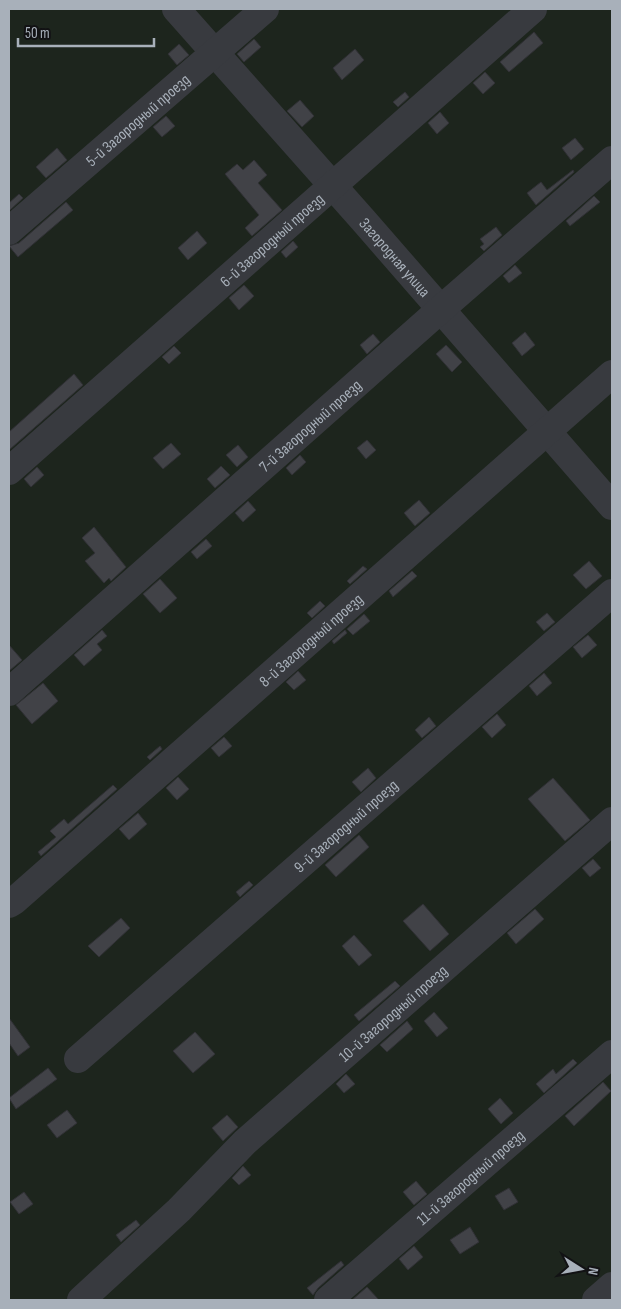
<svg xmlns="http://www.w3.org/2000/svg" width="621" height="1309" font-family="'Sofia Sans Condensed',sans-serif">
	<rect width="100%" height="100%" fill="#171719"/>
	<!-- green -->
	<path fill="#1d251d" d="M9 9H612V1300H9Z"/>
	<!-- building -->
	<path fill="#414247" stroke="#313136" d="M534 32 543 43 509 72 500 62Z
		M254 39 261 47 244 62 237 54Z
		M179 44 189 55 177 65 168 54Z
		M355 49 364 60 342 80 333 68Z
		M485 72 495 83 483 94 473 83Z
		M405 92 409 97 398 107 393 102Z
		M300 100 314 116 302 127 287 111Z
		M440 112 449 123 437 134 428 123Z
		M166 116 175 126 162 137 153 127Z
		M575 138 584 149 571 160 562 148Z
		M57 148 67 160 46 178 36 167Z
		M254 160 267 175 258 183 282 210 252 236 245 228 259 215 225 174 237 164 243 170Z
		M573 170 574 172 536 205 527 193 541 182 547 190Z
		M19 194 23 198 9 211V203Z
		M594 196 600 202 570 226 566 221Z
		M66 202 73 210 18 257 9 246 19 243Z
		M496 227 502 235 484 251 480 247 484 244 480 239Z
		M197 231 207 243 188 260 178 248Z
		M293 241 298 247 286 258 281 252Z
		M515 265 522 273 509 283 503 276Z
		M244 285 254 296 239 310 229 298Z
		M525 332 535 345 522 356 512 343Z
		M373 334 380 342 367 354 360 345Z
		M446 345 462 362 452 372 436 354Z
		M174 346 181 353 169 364 162 357Z
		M74 374 83 385 9 450V432Z
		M367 440 376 450 366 459 357 448Z
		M171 443 181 454 163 469 153 458Z
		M238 445 248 457 237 467 226 455Z
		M300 455 306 462 292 475 286 468Z
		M221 466 230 475 215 488 207 479Z
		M37 467 44 475 31 487 24 479Z
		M419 500 430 513 415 526 404 513Z
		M248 501 256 510 243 522 235 513Z
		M94 527 126 567 111 581 109 578 104 583 85 561 95 553 82 538Z
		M206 539 212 546 197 559 191 552Z
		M589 561 602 576 586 589 573 575Z
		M363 566 367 569 350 584 347 581Z
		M412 571 417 576 393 597 389 591Z
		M160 579 177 598 160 613 143 594Z
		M320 601 325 606 312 618 307 613Z
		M547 613 555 622 544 631 536 622Z
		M364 614 370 621 353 635 347 629Z
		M102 630 107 636 97 644 102 650 84 666 74 655Z
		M345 630 347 633 334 644 332 641Z
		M588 635 597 645 582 658 573 647Z
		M9 645 22 660 9 671Z
		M298 671 306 680 294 690 286 682Z
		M544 673 552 683 537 696 529 686Z
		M43 683 58 701 32 724 16 705Z
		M497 714 506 725 492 738 482 727Z
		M429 717 436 726 422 738 415 730Z
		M224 737 232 746 219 757 211 748Z
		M160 746 162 749 150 760 147 757Z
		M368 768 376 778 361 792 352 782Z
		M178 777 189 789 177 800 166 788Z
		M553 778 590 820 565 841 528 799Z
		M113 785 117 789 41 856 38 852 56 837 50 831 64 819 68 824Z
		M138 813 147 824 129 840 119 829Z
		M359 835 369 847 336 877 325 865Z
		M593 859 601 868 590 877 582 868Z
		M249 881 253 885 240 897 236 892Z
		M423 904 449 934 430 951 403 921Z
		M535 909 544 919 516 944 507 933Z
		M121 918 130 928 99 957 88 946Z
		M354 935 372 955 359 966 342 946Z
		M395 981 400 986 359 1021 354 1015Z
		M434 1012 448 1028 437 1037 424 1021Z
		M9 1018 30 1047 18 1056 9 1043Z
		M407 1021 413 1029 387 1052 380 1045Z
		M195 1032 215 1054 193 1073 173 1051Z
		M573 1059 577 1063 544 1093 536 1084 553 1069 556 1074Z
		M48 1068 57 1079 16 1109 9 1098Z
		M346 1074 355 1084 344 1093 336 1084Z
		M603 1082 611 1091 574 1126 565 1116Z
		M500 1098 513 1113 501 1124 488 1109Z
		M67 1110 77 1123 57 1138 47 1125Z
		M227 1115 238 1127 223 1141 212 1128Z
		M243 1166 251 1175 239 1185 232 1178Z
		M416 1181 427 1194 414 1205 403 1192Z
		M509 1188 518 1202 504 1210 495 1196Z
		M24 1192 33 1204 19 1214 10 1202Z
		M136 1220 140 1225 121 1242 116 1235Z
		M470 1227 479 1242 460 1254 450 1240Z
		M414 1246 423 1257 408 1270 399 1259Z
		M341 1261 344 1265 318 1288 313 1295 307 1288Z
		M367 1287 379 1300H352Z"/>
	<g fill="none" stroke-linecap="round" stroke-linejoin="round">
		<!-- minor -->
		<g stroke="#383a3f" stroke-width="28">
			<path id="s1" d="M176 9 364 221 612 506"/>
			<path id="s2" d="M9 231 265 9"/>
			<path id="s3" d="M9 471 533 9"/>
			<path id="s4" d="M9 692 441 309 612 160"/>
			<path id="s5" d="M9 904 14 901 612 374"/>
			<path id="s6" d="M78 1059 612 593"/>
			<path id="s7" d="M81 1300 179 1210 245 1142 612 821"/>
			<path id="s8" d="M328 1300 612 1054"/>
			<path d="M596 1300 612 1286"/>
		</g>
	</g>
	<g text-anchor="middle" stroke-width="4.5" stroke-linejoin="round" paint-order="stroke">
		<!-- street labels -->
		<g font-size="16" fill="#a8b0ba" stroke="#121214">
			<text dy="6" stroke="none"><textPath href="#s2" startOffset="170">5-й Загородный проезд</textPath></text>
			<text dy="6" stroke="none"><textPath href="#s3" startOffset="350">6-й Загородный проезд</textPath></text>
			<text dy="6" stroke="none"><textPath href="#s1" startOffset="331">Загородная улица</textPath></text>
			<text dy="6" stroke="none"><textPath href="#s4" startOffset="402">7-й Загородный проезд</textPath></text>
			<text dy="6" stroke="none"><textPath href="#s5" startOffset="401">8-й Загородный проезд</textPath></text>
			<text dy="6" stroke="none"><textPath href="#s6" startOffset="355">9-й Загородный проезд</textPath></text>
			<text dy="6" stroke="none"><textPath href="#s7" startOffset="424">10-й Загородный проезд</textPath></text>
			<text dy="6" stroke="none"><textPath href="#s8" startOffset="188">11-й Загородный проезд</textPath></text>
		</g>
	</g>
	<!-- border -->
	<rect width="621" height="1309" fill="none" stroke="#a8b0ba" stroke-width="20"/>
	<!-- north arrow -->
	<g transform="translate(581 1269) rotate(101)" stroke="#121214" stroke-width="4" paint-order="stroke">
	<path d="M0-4L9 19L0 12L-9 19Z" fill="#a8b0ba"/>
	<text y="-8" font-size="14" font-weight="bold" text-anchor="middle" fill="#a8b0ba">N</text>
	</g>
	<!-- scale -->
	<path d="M18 38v8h136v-8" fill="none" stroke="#a8b0ba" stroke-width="2.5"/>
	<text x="25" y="38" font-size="15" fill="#a8b0ba" stroke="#121214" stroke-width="4" paint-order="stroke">50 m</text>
</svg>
